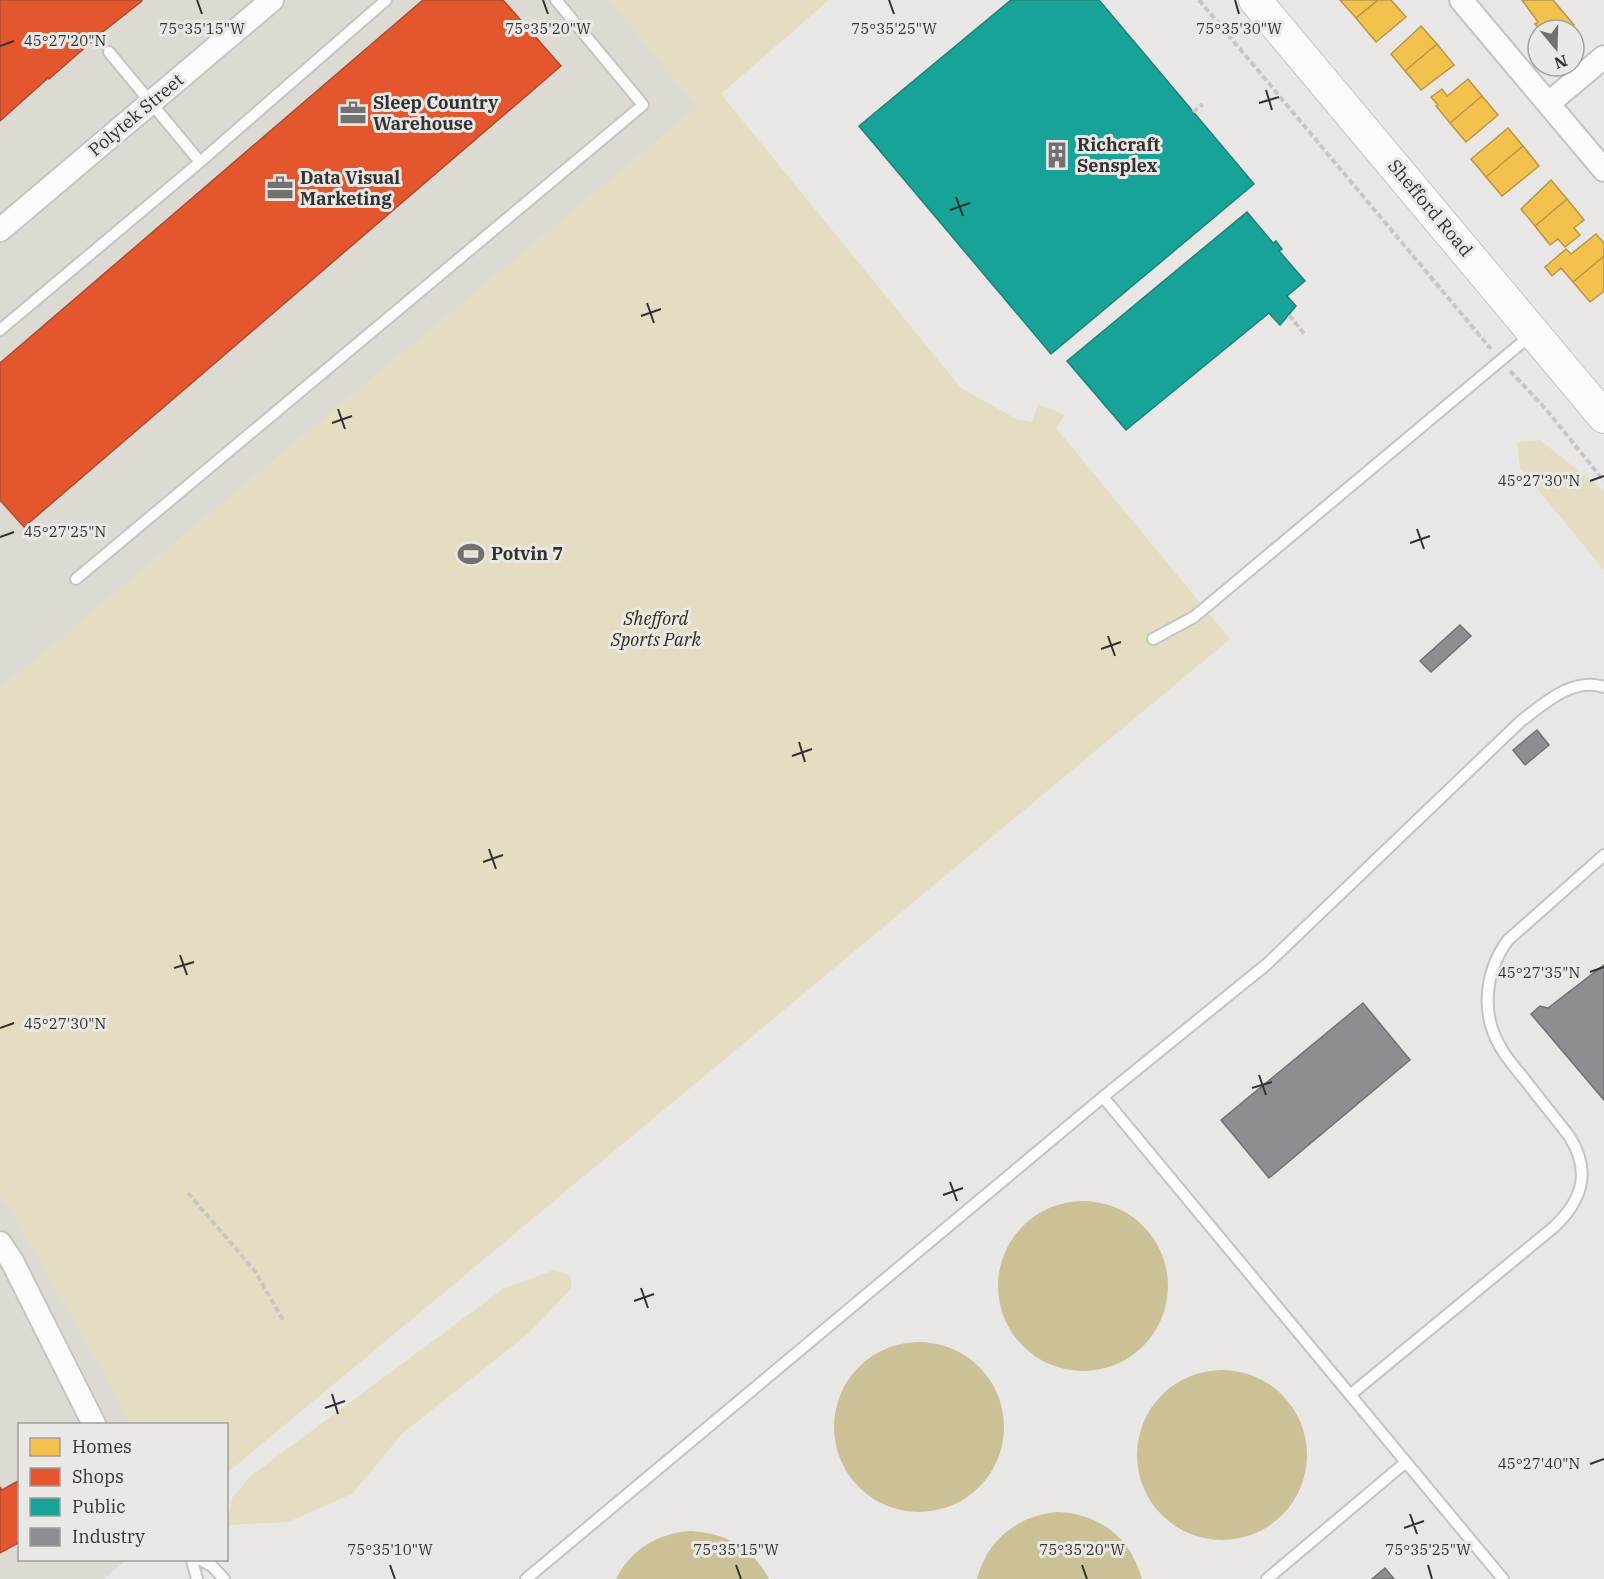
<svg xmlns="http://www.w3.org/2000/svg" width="1604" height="1579" font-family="'IBM Plex Serif',serif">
	<rect width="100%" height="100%" fill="#e8e7e6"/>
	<!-- built -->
	<path fill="#dcdad3" d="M0 0H609L698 107 0 689Z
		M0 1195 9 1206 101 1367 132 1424H20V1560H126L104 1579H0Z"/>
	<!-- green -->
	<path fill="#e4ddc2" d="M609 0H829L721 94 961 388 1016 419 1032 422 1038 404 1065 415 1056 428 1230 639 227 1473 226 1424H132L101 1367 9 1206 0 1195V689L698 107Z
		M1540 440 1604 491V570L1520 468 1517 442Z
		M554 1270 571 1276V1289L530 1332 403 1433 352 1494 288 1522 227 1525 232 1498 252 1475 503 1289Z"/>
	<!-- water -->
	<path fill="#cbc096" d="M998 1286a85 85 0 1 1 170 0a85 85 0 1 1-170 0Z
		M834 1427a85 85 0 1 1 170 0a85 85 0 1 1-170 0Z
		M1137 1455a85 85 0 1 1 170 0a85 85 0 1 1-170 0Z
		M1058 1512C1100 1514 1131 1538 1142 1579H977C987 1540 1018 1515 1058 1512Z
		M691 1531C725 1533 753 1548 769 1579H616C631 1549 658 1533 691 1531Z"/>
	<!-- homes -->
	<path fill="#f2c14e" stroke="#b99645" stroke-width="1.5" d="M1340 0H1378L1356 18Z
		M1378 0H1391L1406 17 1376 42 1356 18Z
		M1522 0H1553L1574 25 1568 30H1541L1535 24 1538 22Z
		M1421 26 1437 44 1405 71 1391 54Z
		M1437 44 1454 65 1421 90 1405 71Z
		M1468 79 1482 96 1450 123 1436 106 1438 105 1431 97 1442 89 1447 96Z
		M1482 96 1498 115 1466 142 1450 123Z
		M1508 128 1523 146 1486 177 1471 159Z
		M1523 146 1539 166 1502 196 1486 177Z
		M1551 180 1567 199 1535 226 1521 209Z
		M1567 199 1584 220 1574 228 1580 235 1565 247 1558 239 1550 245 1535 226Z
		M1596 234 1604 243V256L1573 282 1561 268 1552 276 1545 267 1566 249 1571 254Z
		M1604 256V291L1590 302 1573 282Z"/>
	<!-- shops -->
	<path fill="#e4572e" stroke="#af4c2f" stroke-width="1.5" d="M0 0H141L142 1 104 31 49 79 48 78 0 121Z
		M423 0H503L561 66 24 527 0 500V363Z
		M18 1481 20 1542 0 1553V1487L2 1490Z"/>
	<!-- public -->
	<path fill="#17a398" stroke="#1f8179" stroke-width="1.5" d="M1011 0H1099L1254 184 1051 354 859 126Z
		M1247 212 1273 243 1276 241 1282 249 1279 251 1305 281 1287 296 1296 306 1280 325 1269 313 1126 430 1067 361Z"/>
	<!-- industry -->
	<path fill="#8d8d92" stroke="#727275" stroke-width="1.5" d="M1460 625 1471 636 1431 672 1420 661Z
		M1537 730 1549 745 1525 765 1513 750Z
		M1604 965V1100L1531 1014 1540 1006 1548 1008Z
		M1363 1003 1410 1060 1269 1178 1221 1120Z
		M1385 1568 1394 1579H1372Z"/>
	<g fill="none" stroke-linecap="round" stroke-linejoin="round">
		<!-- lane casing -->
		<g stroke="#c5c4c3" stroke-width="14">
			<path id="lane" d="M109 52 200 162
				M0 330 200 162 386 0
				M76 579 643 105 556 0
				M1153 639 1194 617 1531 335
				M1103 1097 1503 1579
				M1350 1395 1554 1227C1584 1199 1591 1170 1569 1136 1556 1119 1542 1102 1529 1085 1520 1073 1508 1061 1501 1048 1480 1014 1485 971 1508 940L1604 855
				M192 1560 197 1579
				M201 1560 212 1566 224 1579
				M526 1579 1103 1097 1267 964 1521 721C1545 703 1572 677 1604 687
				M1267 1579 1406 1462"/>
		</g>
		<!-- street casing -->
		<g stroke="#c5c4c3" stroke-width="26">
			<path id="street" d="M1461 0 1604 170
				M1549 103 1604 57
				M0 230 272 0
				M0 1243 12 1261 94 1424"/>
		</g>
		<!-- secondary casing -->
		<g stroke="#c5c4c3" stroke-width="34">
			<path id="secondary" d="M1255 0 1604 417"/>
		</g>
		<!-- path -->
		<path stroke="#c8c7c6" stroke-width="4" stroke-dasharray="6 3" stroke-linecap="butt" d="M1199 0 1491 349
			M1193 112 1203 104
			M1289 315 1305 335
			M1510 371 1545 408 1604 481
			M188 1193 255 1271 283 1320"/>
		<!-- lane -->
		<use href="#lane" stroke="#fcfbfb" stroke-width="10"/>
		<!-- street -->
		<use href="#street" stroke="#fcfbfb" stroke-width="22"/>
		<!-- secondary -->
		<use href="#secondary" stroke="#fcfbfb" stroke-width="32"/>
	</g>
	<!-- ticks -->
	<path fill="none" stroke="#333231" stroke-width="2" d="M197 0 202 14M543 0 548 14M889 0 894 14M1235 0 1239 14M0 46 14 41M1266 90 1272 110M1259 103 1279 97M956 197 963 216M950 210 970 203M647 303 654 323M641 316 661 309M338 409 345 429M332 423 352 416M1590 481 1604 476M1417 529 1424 549M0 537 14 532M1410 543 1430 536M1108 636 1115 656M1101 649 1121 642M799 742 805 762M792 756 812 749M489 849 496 869M483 862 503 855M180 955 187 975M174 968 194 962M1590 972 1604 967M0 1028 14 1023M1259 1075 1266 1095M1252 1088 1272 1082M950 1182 957 1201M943 1195 963 1188M641 1288 648 1308M634 1301 654 1294M332 1394 338 1414M325 1408 345 1401M1590 1464 1604 1459M1410 1514 1417 1534M1404 1528 1424 1521M390 1565 395 1579M736 1565 741 1579M1082 1565 1087 1579M1428 1565 1432 1579"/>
	<!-- icons -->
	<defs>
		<g id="office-bare" transform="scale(2.07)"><path d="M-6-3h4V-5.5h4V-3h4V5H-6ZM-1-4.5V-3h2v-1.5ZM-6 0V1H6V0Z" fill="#727170" stroke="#e9e8e5" stroke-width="2.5" paint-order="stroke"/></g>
		<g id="building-bare" transform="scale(2.07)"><path d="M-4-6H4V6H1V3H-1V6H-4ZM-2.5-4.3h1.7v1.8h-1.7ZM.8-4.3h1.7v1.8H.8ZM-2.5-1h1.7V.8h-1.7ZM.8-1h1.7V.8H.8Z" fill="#727170" stroke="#e9e8e5" stroke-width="2.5" paint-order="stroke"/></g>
		<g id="stadium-bare" transform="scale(2.07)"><path d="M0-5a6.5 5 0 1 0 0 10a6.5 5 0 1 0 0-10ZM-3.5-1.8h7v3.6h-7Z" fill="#727170" stroke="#e9e8e5" stroke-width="2.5" paint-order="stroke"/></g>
	</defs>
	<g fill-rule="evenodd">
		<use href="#office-bare" x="353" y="113"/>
		<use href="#building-bare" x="1057" y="155"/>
		<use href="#office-bare" x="280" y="188"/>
		<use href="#stadium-bare" x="471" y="554"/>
	</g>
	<g text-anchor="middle" stroke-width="6" stroke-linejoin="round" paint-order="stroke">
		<!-- poi labels -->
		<g font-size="18" font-weight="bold" fill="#333231" stroke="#e9e8e5" text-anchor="start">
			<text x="373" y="109">Sleep Country<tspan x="373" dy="21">Warehouse</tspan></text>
			<text x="1077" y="151">Richcraft<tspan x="1077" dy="21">Sensplex</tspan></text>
			<text x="300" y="184">Data Visual<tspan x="300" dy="21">Marketing</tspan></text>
			<text x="491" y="560">Potvin 7</text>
		</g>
		<!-- street labels -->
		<g font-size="18" fill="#333231" stroke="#e9e8e5">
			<text transform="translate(136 115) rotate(-40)" y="6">Polytek Street</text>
			<text transform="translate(1430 208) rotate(50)" y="6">Shefford Road</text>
		</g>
		<!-- park labels -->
		<g font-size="18" font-style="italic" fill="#312a0e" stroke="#e9e8e5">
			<text x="656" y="625">Shefford<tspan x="656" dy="21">Sports Park</tspan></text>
		</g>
	</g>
	<g font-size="15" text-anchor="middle" fill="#333231" stroke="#e9e8e5" stroke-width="6" stroke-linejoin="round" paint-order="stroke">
		<text x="202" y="34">75°35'15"W</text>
		<text x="548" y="34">75°35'20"W</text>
		<text x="894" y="34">75°35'25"W</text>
		<text x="1239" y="34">75°35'30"W</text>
		<text x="65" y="46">45°27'20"N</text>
		<text x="1539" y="486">45°27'30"N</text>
		<text x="65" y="537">45°27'25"N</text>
		<text x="1539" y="978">45°27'35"N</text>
		<text x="65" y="1029">45°27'30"N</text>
		<text x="1539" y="1469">45°27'40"N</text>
		<text x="390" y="1555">75°35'10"W</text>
		<text x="736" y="1555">75°35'15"W</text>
		<text x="1082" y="1555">75°35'20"W</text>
		<text x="1428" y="1555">75°35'25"W</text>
	</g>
	<!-- legend -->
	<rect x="18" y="1423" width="210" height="138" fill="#e9e8e5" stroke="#a09f9d" stroke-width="1.5"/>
	<rect x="30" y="1438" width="30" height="18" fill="#f2c14e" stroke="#a09f9d" stroke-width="1.5"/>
	<text x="72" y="1453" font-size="18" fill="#333231">Homes</text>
	<rect x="30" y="1468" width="30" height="18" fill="#e4572e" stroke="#a09f9d" stroke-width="1.5"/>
	<text x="72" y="1483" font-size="18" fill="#333231">Shops</text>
	<rect x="30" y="1498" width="30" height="18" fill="#17a398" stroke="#a09f9d" stroke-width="1.5"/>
	<text x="72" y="1513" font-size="18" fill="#333231">Public</text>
	<rect x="30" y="1528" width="30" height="18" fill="#8d8d92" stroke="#a09f9d" stroke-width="1.5"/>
	<text x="72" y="1543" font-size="18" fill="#333231">Industry</text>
	<!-- north arrow -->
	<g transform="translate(1556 48) rotate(161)"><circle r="28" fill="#e9e8e5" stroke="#a09f9d" stroke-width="1.5"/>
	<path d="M0-4.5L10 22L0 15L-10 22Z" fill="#727170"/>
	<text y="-9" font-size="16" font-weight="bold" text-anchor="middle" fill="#333231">N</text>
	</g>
</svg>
